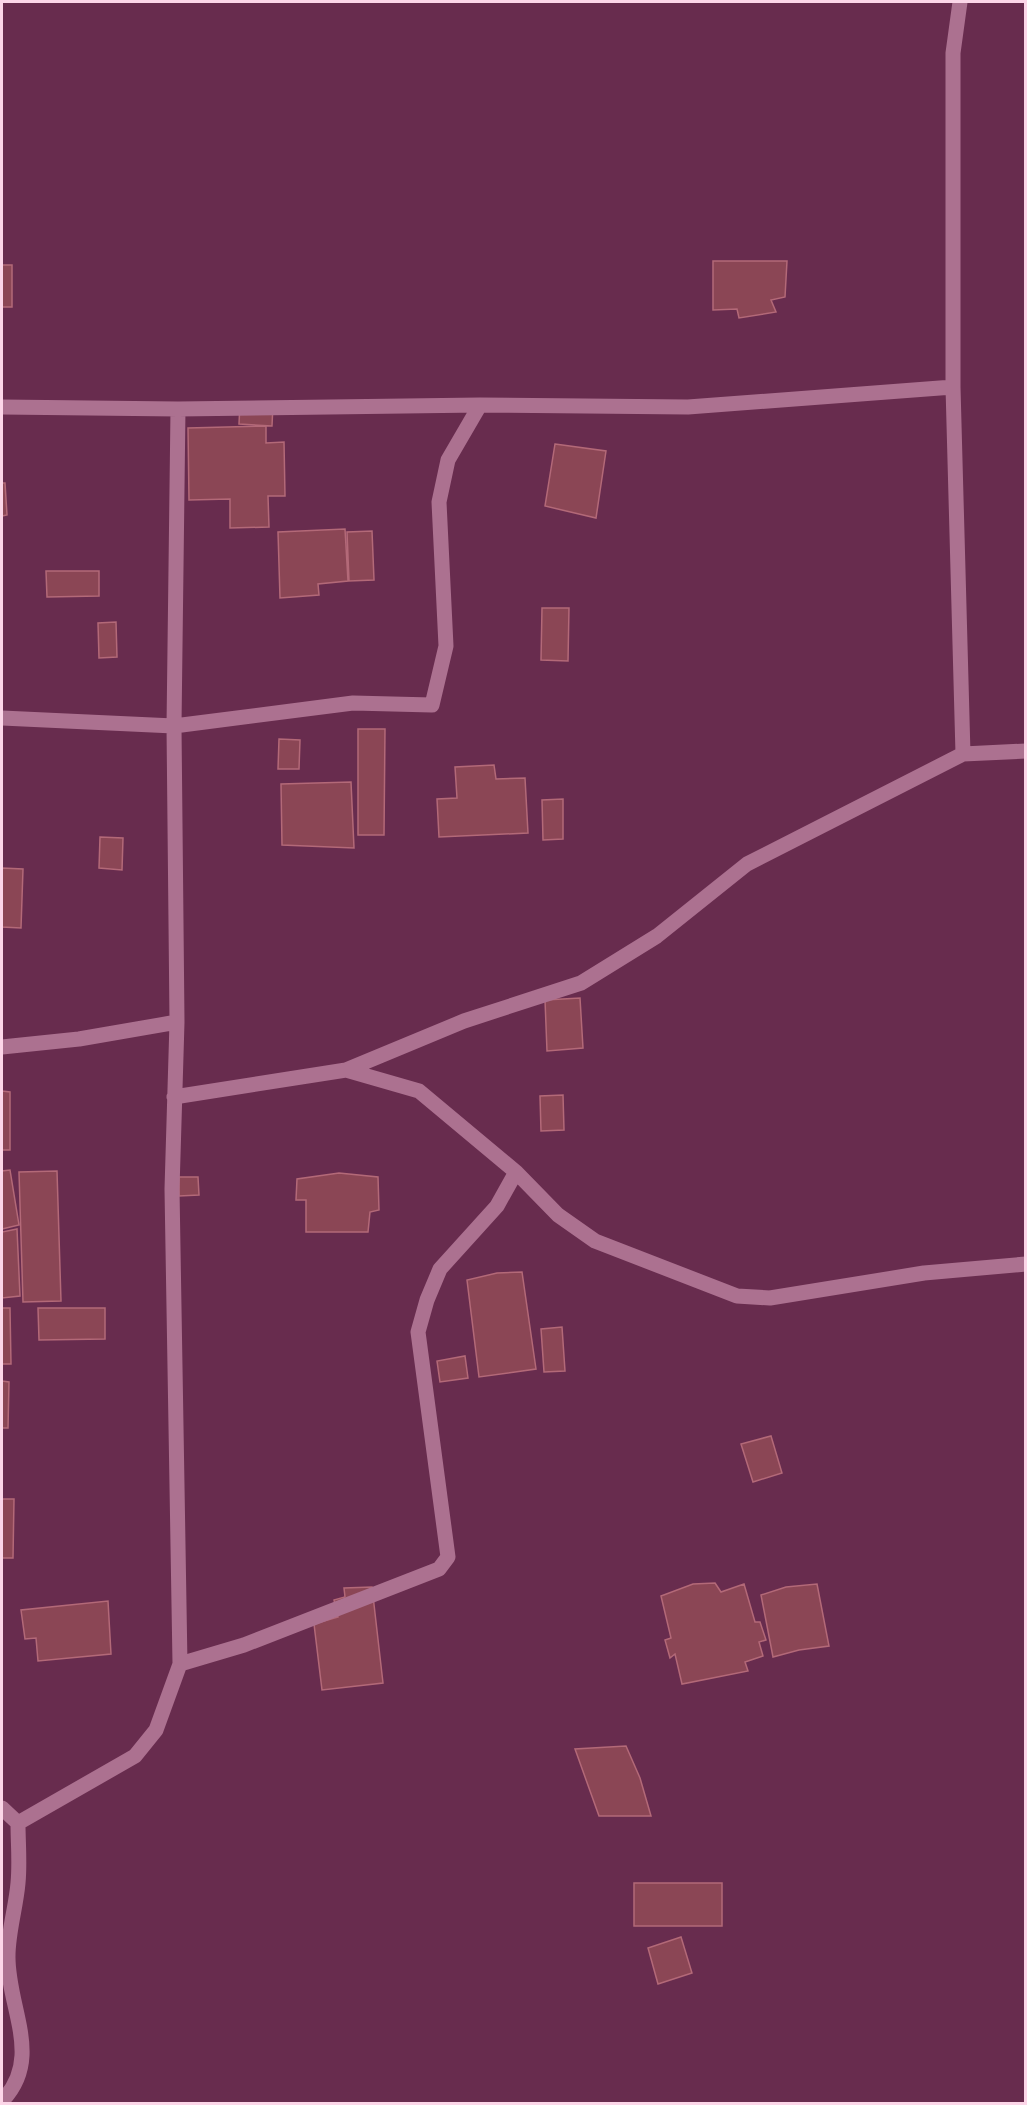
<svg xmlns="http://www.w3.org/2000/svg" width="1027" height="2105" font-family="'Roboto Serif',serif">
	<rect width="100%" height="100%" fill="#682c4e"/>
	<!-- building -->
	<path fill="#8b4655" stroke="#b36978" stroke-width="1.5" d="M713 261H787L785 297 771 300 776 312 739 318 737 309 713 310Z
		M2 265H12V307H2Z
		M240 403 273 404 272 426 239 424Z
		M266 426V443L284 442 285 496H268L269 527 230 528V499L189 500 188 428Z
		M555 444 606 451 596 518 545 506Z
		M2 483H5L7 515 2 516Z
		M345 529 348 581 318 584 319 595 280 598 278 532Z
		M372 531 374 580 349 581 347 532Z
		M46 571H99V596L47 597Z
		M542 608H569L568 661 541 660Z
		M116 622 117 657 99 658 98 623Z
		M358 729H385L384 835H358Z
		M279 739 300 740 299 769H278Z
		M494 765 496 779 525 778 528 833 439 837 437 799 457 798 455 767Z
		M351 782 354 848 282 845 281 784Z
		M563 799V839L543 840 542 800Z
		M100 837 123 838 122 870 99 868Z
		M2 868 23 869 21 928 2 927Z
		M580 998 583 1048 547 1051 545 1000Z
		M2 1091 10 1092V1150H2Z
		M563 1095 564 1130 541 1131 540 1096Z
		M10 1170 19 1225 2 1229V1171Z
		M57 1171 61 1301 23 1302 19 1172Z
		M339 1173 378 1177 379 1210 370 1212 368 1232H306V1200H296L297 1179Z
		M179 1177H198L199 1195 179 1196Z
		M17 1229 20 1296 2 1298V1232Z
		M522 1272 536 1369 479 1377 467 1280 497 1273Z
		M2 1308H10L11 1364H2Z
		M38 1308H105V1339L39 1340Z
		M562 1327 565 1371 544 1372 541 1329Z
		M465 1356 468 1378 440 1382 437 1361Z
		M2 1381 9 1382 8 1428H2Z
		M771 1436 782 1473 753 1482 741 1444Z
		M2 1499H14L13 1558H2Z
		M715 1583 721 1592 744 1584 755 1622H760L766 1640 759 1642 763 1656 745 1662 748 1671 682 1684 675 1654 670 1658 665 1640 671 1638 661 1596 693 1584Z
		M817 1584 829 1646 799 1650 773 1657 761 1595 786 1587Z
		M372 1587 383 1683 322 1690 314 1624 338 1617 334 1600 345 1597 344 1588Z
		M108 1601 111 1654 38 1661 36 1638 25 1639 21 1610Z
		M626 1746 640 1778 651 1816H599L575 1749Z
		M634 1883H722V1926H634Z
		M681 1937 692 1973 658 1984 648 1948Z"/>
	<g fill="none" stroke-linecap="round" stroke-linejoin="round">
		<!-- minor -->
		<path stroke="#ac7190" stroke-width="15" d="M960 2 953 53V387L963 754
			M2 407 178 409 480 405 688 407 953 387
			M178 409 174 726 177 1022 172 1189 180 1664 244 1645 439 1569 448 1557 418 1332 427 1300 440 1269 497 1206 516 1172
			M2 718 174 726 353 703 432 705 446 646 439 502 448 460 480 405
			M2 1047 79 1039 177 1022
			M346 1070 419 1091 516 1172 558 1215 595 1241 737 1296 770 1298 924 1273 1026 1264
			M174 1097 346 1070 464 1021 581 983 657 936 747 864 963 754 1026 751
			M2 1808 18 1823C18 1843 20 1863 18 1883 16 1907 8 1932 8 1956 7 2007 44 2058 2 2101
			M18 1823 135 1756 156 1730 180 1664"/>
	</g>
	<!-- border -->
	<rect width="1027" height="2105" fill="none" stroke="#fcd6e8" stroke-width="6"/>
</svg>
